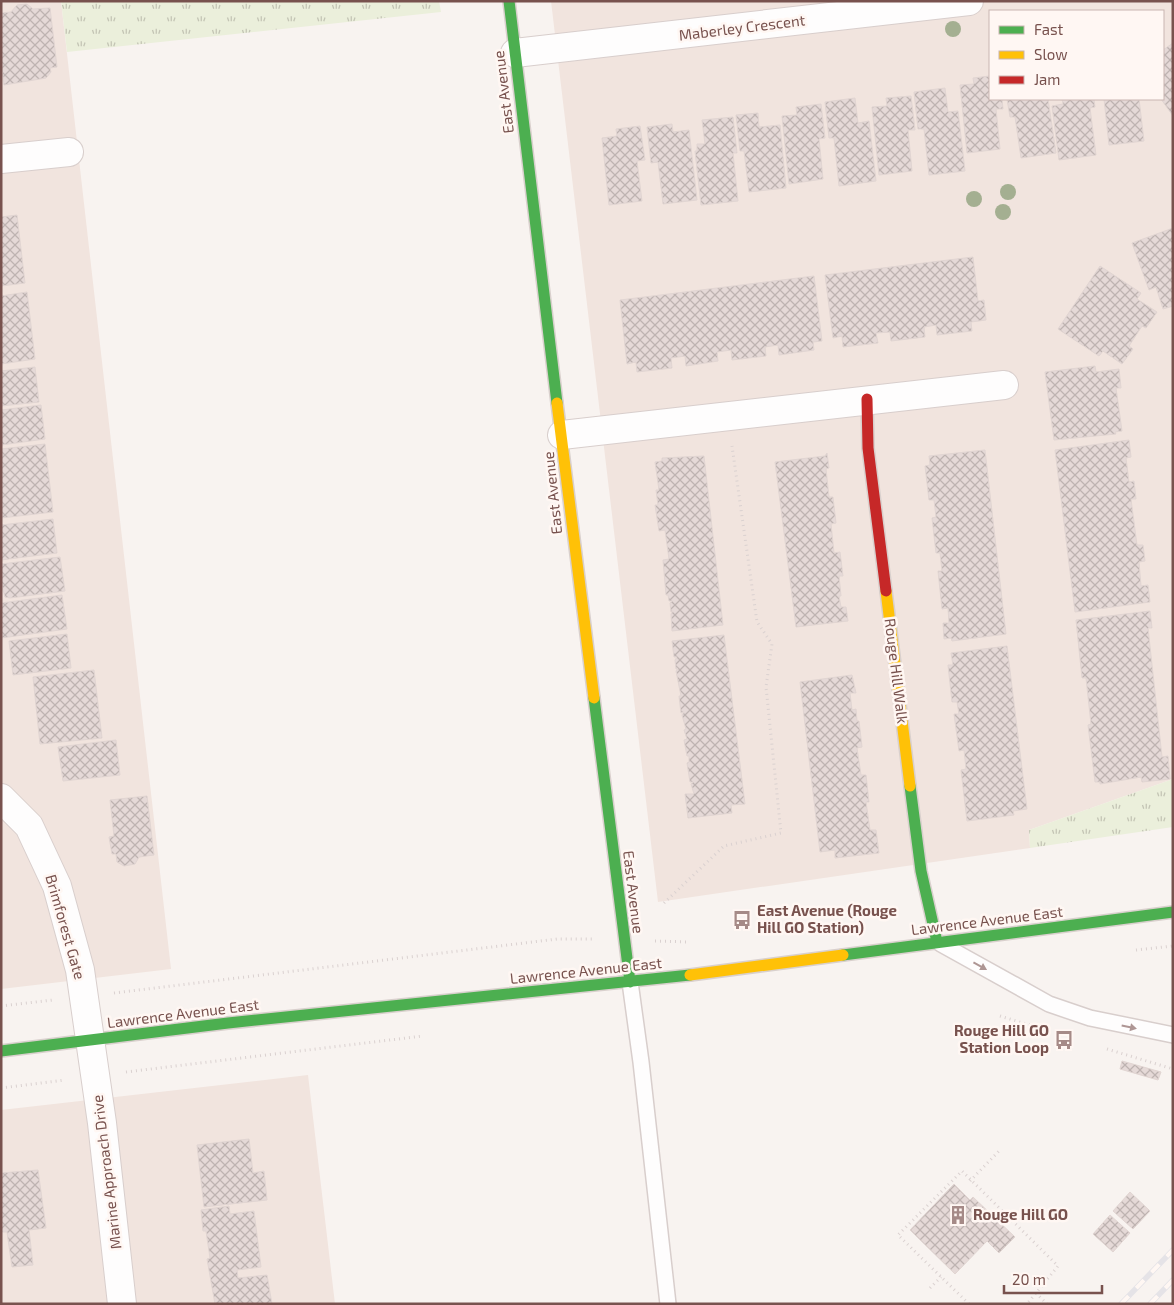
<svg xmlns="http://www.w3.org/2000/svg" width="1174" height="1305" font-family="'Exo 2',sans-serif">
	<defs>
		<pattern id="grass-tufts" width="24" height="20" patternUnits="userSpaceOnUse" patternTransform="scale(1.25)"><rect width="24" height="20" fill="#ebefdb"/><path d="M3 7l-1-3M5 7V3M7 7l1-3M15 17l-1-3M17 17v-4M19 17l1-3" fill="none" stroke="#c3c4b4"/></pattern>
		<pattern id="building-cross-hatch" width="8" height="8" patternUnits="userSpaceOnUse" patternTransform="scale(1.25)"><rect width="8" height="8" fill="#e5d9d7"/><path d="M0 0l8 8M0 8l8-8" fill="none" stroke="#beb3b1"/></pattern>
	</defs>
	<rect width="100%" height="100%" fill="#f8f3f0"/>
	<!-- residential -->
	<path fill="#f1e4de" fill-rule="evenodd" d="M1 1H61L171 969 1 989Z
		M551 1H1173V779L1029 830 1030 848 658 902ZM990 11H1163V99H990Z
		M308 1075 335 1304H1V1110Z"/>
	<!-- grass -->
	<path fill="url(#grass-tufts)" d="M61 1H439L441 12 67 52Z
		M1173 779V827L1030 848 1029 830Z"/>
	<!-- building -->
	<path fill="url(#building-cross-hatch)" stroke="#e1d5d2" d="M27 4 33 9 50 8 57 67 50 68 51 72 46 78 4 85 1 61V13L11 12 17 5Z
		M1173 43V116L1161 99H1163V50Z
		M990 76V99H1002L1003 109H996L1000 149 967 153 960 85 974 84 973 78Z
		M945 88 948 112 958 111 965 171 929 175 924 129H918L914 92Z
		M911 96 915 130H908L912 171 879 175 872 107 887 106 886 98Z
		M855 98 858 123 869 121 876 181 839 186 834 138H829L825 102Z
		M1007 99H1048L1056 153 1021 158 1015 117H1010Z
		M1062 99H1094L1095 107 1090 108 1096 155 1059 160 1052 106 1063 104Z
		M1104 99H1139L1144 141 1109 145Z
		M821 104 825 138 819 139 823 179 789 184 782 116 797 115 796 107Z
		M758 113 759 127 780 125 786 188 749 192 744 151H740L736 115Z
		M733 117 737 153H733L738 201 701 205 695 151H697V144H705L702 120Z
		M672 124 673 132 689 130 697 200 663 204 658 162 651 163 647 127Z
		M640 126 645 160 637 161 642 201 609 205 602 138 617 136 616 129Z
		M17 215 25 283 1 286V217Z
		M1173 228V306L1163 309 1156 287 1149 290 1132 243Z
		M973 257 978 301 984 300 986 320 971 322 972 331 937 335 936 325 924 327 925 337 891 341 890 332 876 333 878 343 843 347 842 336 833 338 825 275Z
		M1100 266 1141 293 1137 299 1157 312 1146 328 1142 326 1129 346 1133 349 1122 364 1103 351 1099 356 1058 329Z
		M814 276 822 341 813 342 814 350 779 355 778 345 765 347 766 356 732 360 731 350 717 352 718 361 686 366 685 356 671 358 672 368 637 372 636 362 627 364 620 300Z
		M27 292 35 359 1 364V296Z
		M1095 366 1096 372 1119 369 1121 388H1116L1122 431 1115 432 1116 434 1054 440 1045 372Z
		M35 367 39 402 1 406V371Z
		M41 405 45 439 1 445V410Z
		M1129 440 1131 457 1126 458 1129 482 1134 481 1136 499H1131L1137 545H1143L1145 561 1139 562 1141 586 1148 585 1150 602 1075 612 1055 450Z
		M45 444 53 512 1 518V449Z
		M985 450 1006 634 952 641 951 638 944 639 943 623H949L948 608 942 609 938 571H942L940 553H936L932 518 936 517 934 500H929L925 466 930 465 929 456Z
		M827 453 829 468 826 469 829 497H833L836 523 831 524 834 553 840 552 843 576H839L841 596H839L841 607H846L848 621 796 627 775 462 825 456Z
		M704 456 723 625 672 631 671 614 673 611 671 612 670 603 672 601H669L668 595H666L663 560 669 559 665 530 659 531 655 505H658L656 490H659L655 462 662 461V458Z
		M53 519 57 553 1 560V525Z
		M60 557 65 591 10 598 5 597 1 583V564Z
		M62 595 67 629 1 638V603Z
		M1150 611 1152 628H1148L1162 757 1168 756 1170 779 1142 782 1141 777 1100 784V782H1095L1088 725 1091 724 1086 678H1082L1076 620Z
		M67 634 71 668 13 675 9 641Z
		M724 635 745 804 731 805 732 813 688 818 685 794H694L691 784 693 782H690L687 763 689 762V756H687L684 740 687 739 684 730 686 729 682 715 684 712 681 713 679 696H681L676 671 678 668 676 669 675 660 677 657H674L672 641Z
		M1007 646 1027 809 1013 811 1014 815 967 821 961 770 966 769 964 750 959 751 954 714H959L957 702H952L948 665H953L951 653Z
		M94 670 102 738 40 744 33 677Z
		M852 675 856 693H850L852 710 856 709 857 721H859L862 747 857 748 861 775H866L869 802H866L870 830H876L879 853 835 858V850L820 852 800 682Z
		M116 740 120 775 63 781 58 747Z
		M147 796 154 855 139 857 135 864 124 866 117 862 116 854H112L109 837 114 836 110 800Z
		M1122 1061 1161 1072 1158 1080 1120 1069Z
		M249 1139 253 1173 264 1171 267 1200 204 1207 197 1145Z
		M38 1170 46 1228 29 1230 33 1265 12 1267 7 1232H1V1173Z
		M954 1184 970 1200 973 1197 1015 1237 999 1253 987 1241 955 1274 910 1230Z
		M1130 1192 1150 1211 1133 1229 1113 1211Z
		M229 1206 230 1214 254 1211 261 1267 237 1270 238 1278 267 1275 272 1304H215L207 1259 210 1258 206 1231H203L201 1210Z
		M1110 1215 1130 1233 1113 1252 1093 1234Z"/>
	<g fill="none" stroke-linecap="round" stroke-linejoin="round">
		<!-- lane casing -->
		<g stroke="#d8cecc" stroke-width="18">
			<path id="lane" d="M941 944 1049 1004 1090 1018 1173 1035
				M630 982 641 1062 668 1304"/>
		</g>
		<!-- street casing -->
		<g stroke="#d8cecc" stroke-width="30">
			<path id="street" d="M515 53 969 1
				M1 159 69 152
				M562 435 1004 385
				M1 798 29 826 57 886 80 970 102 1123 122 1304"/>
		</g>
		<!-- fast casing -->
		<g stroke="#d9d0cd" stroke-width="14">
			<path id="fast" d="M509 1 557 403
				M594 698 630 982
				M910 786 921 871 937 942
				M843 955 1173 912
				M1 1051 228 1023 690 975"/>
		</g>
		<!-- slow casing -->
		<g stroke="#d9d0cd" stroke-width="14">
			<path id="slow" d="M557 403 594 698
				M886 591 910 786
				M690 975 843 955"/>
		</g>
		<!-- jam casing -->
		<g stroke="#d9d0cd" stroke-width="14">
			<path id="jam" d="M867 399 868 448 886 591"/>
		</g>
		<!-- path -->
		<path stroke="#dad1d0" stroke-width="3" stroke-dasharray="1 4" stroke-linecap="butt" d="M664 903 724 846 781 833 766 687 772 644 757 622 732 446
			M655 941 689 942
			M1136 950 1173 946
			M114 993 557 939H594
			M1 1006 53 1000
			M1000 1016 1036 1027
			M1107 1049 1173 1069
			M126 1072 423 1036
			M1 1088 65 1080
			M970 1181 999 1151
			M930 1288 941 1277
			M1036 1293 1047 1304
			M969 1304 898 1235 962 1171 1058 1266 1027 1304"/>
		<!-- lane -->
		<use href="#lane" stroke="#fefdfd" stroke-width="15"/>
		<!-- street -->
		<use href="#street" stroke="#fefdfd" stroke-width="28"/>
		<!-- fast -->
		<use href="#fast" stroke="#4caf50" stroke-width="11"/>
		<!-- slow -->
		<use href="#slow" stroke="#ffc107" stroke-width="11"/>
		<!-- jam -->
		<use href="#jam" stroke="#c62828" stroke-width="11"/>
		<!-- rail casing -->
		<g stroke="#e5e3e7" stroke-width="5.5">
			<path id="rail" d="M1121 1304 1173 1250
				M1150 1304 1173 1280"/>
		</g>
		<!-- rail -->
		<use href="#rail" stroke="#fff7f3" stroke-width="4" stroke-dasharray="11" stroke-linecap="butt"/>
	</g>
	<!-- trees -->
	<g fill="#a4af91">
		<circle cx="953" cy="29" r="8"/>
		<circle cx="1008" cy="192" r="8"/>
		<circle cx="974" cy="199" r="8"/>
		<circle cx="1003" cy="212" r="8"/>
	</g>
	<!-- one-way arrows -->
	<defs><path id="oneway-solid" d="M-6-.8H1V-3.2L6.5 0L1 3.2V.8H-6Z" transform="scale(1.25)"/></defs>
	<g fill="#ae9694">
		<use href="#oneway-solid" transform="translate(980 966) rotate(29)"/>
		<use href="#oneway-solid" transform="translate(1129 1027) rotate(12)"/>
	</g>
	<!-- icons -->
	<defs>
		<g id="bus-bare" transform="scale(1.5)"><path d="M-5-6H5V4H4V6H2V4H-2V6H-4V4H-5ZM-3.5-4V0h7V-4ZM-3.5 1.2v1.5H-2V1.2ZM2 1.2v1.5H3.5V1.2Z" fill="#a58a87" stroke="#fff7f3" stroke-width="2.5" paint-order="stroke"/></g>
		<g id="building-bare" transform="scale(1.5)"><path d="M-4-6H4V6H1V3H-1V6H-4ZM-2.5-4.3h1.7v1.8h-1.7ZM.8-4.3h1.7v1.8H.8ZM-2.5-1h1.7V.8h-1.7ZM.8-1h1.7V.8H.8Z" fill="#a58a87" stroke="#fff7f3" stroke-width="2.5" paint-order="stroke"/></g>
	</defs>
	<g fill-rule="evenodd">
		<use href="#bus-bare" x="742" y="920"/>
		<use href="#bus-bare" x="1064" y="1040"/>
		<use href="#building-bare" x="958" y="1215"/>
	</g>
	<g text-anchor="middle" stroke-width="5" stroke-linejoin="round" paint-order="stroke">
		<!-- street labels -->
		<g font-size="15" fill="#78524e" stroke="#fff7f3">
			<text transform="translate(742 28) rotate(-7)" y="5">Maberley Crescent</text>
			<text transform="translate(504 92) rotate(-97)" y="5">East Avenue</text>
			<text transform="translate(553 493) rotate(-96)" y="5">East Avenue</text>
			<text transform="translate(896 671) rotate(83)" y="5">Rouge Hill Walk</text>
			<text transform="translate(633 892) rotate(83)" y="5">East Avenue</text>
			<text transform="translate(987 921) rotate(-7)" y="5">Lawrence Avenue East</text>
			<text transform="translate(65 927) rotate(74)" y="5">Brimforest Gate</text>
			<text transform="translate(586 971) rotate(-6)" y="5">Lawrence Avenue East</text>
			<text transform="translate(183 1014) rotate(-7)" y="5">Lawrence Avenue East</text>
			<text transform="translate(107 1172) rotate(-97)" y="5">Marine Approach Drive</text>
		</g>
		<!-- poi labels -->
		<g font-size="15" font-weight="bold" fill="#78524e" stroke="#fff7f3" text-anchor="start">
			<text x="757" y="916">East Avenue (Rouge<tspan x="757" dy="17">Hill GO Station)</tspan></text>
			<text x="1049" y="1036" text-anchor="end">Rouge Hill GO<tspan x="1049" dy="17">Station Loop</tspan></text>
			<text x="973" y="1220">Rouge Hill GO</text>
		</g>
	</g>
	<!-- border -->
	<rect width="1174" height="1305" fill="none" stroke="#78524e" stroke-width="5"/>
	<!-- legend -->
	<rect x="989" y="10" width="175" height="90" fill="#fff7f3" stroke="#c9b5b1"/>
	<rect x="999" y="26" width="25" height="8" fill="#4caf50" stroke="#c9b5b1"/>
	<text x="1034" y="35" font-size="15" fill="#78524e">Fast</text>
	<rect x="999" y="51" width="25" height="8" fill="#ffc107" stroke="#c9b5b1"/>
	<text x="1034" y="60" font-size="15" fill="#78524e">Slow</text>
	<rect x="999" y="76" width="25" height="8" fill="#c62828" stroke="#c9b5b1"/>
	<text x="1034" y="85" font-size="15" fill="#78524e">Jam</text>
	<!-- scale -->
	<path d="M1004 1285v8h98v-8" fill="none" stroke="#78524e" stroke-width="2.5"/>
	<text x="1012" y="1285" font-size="15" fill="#78524e" stroke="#fff7f3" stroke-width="4" paint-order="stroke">20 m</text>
</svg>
